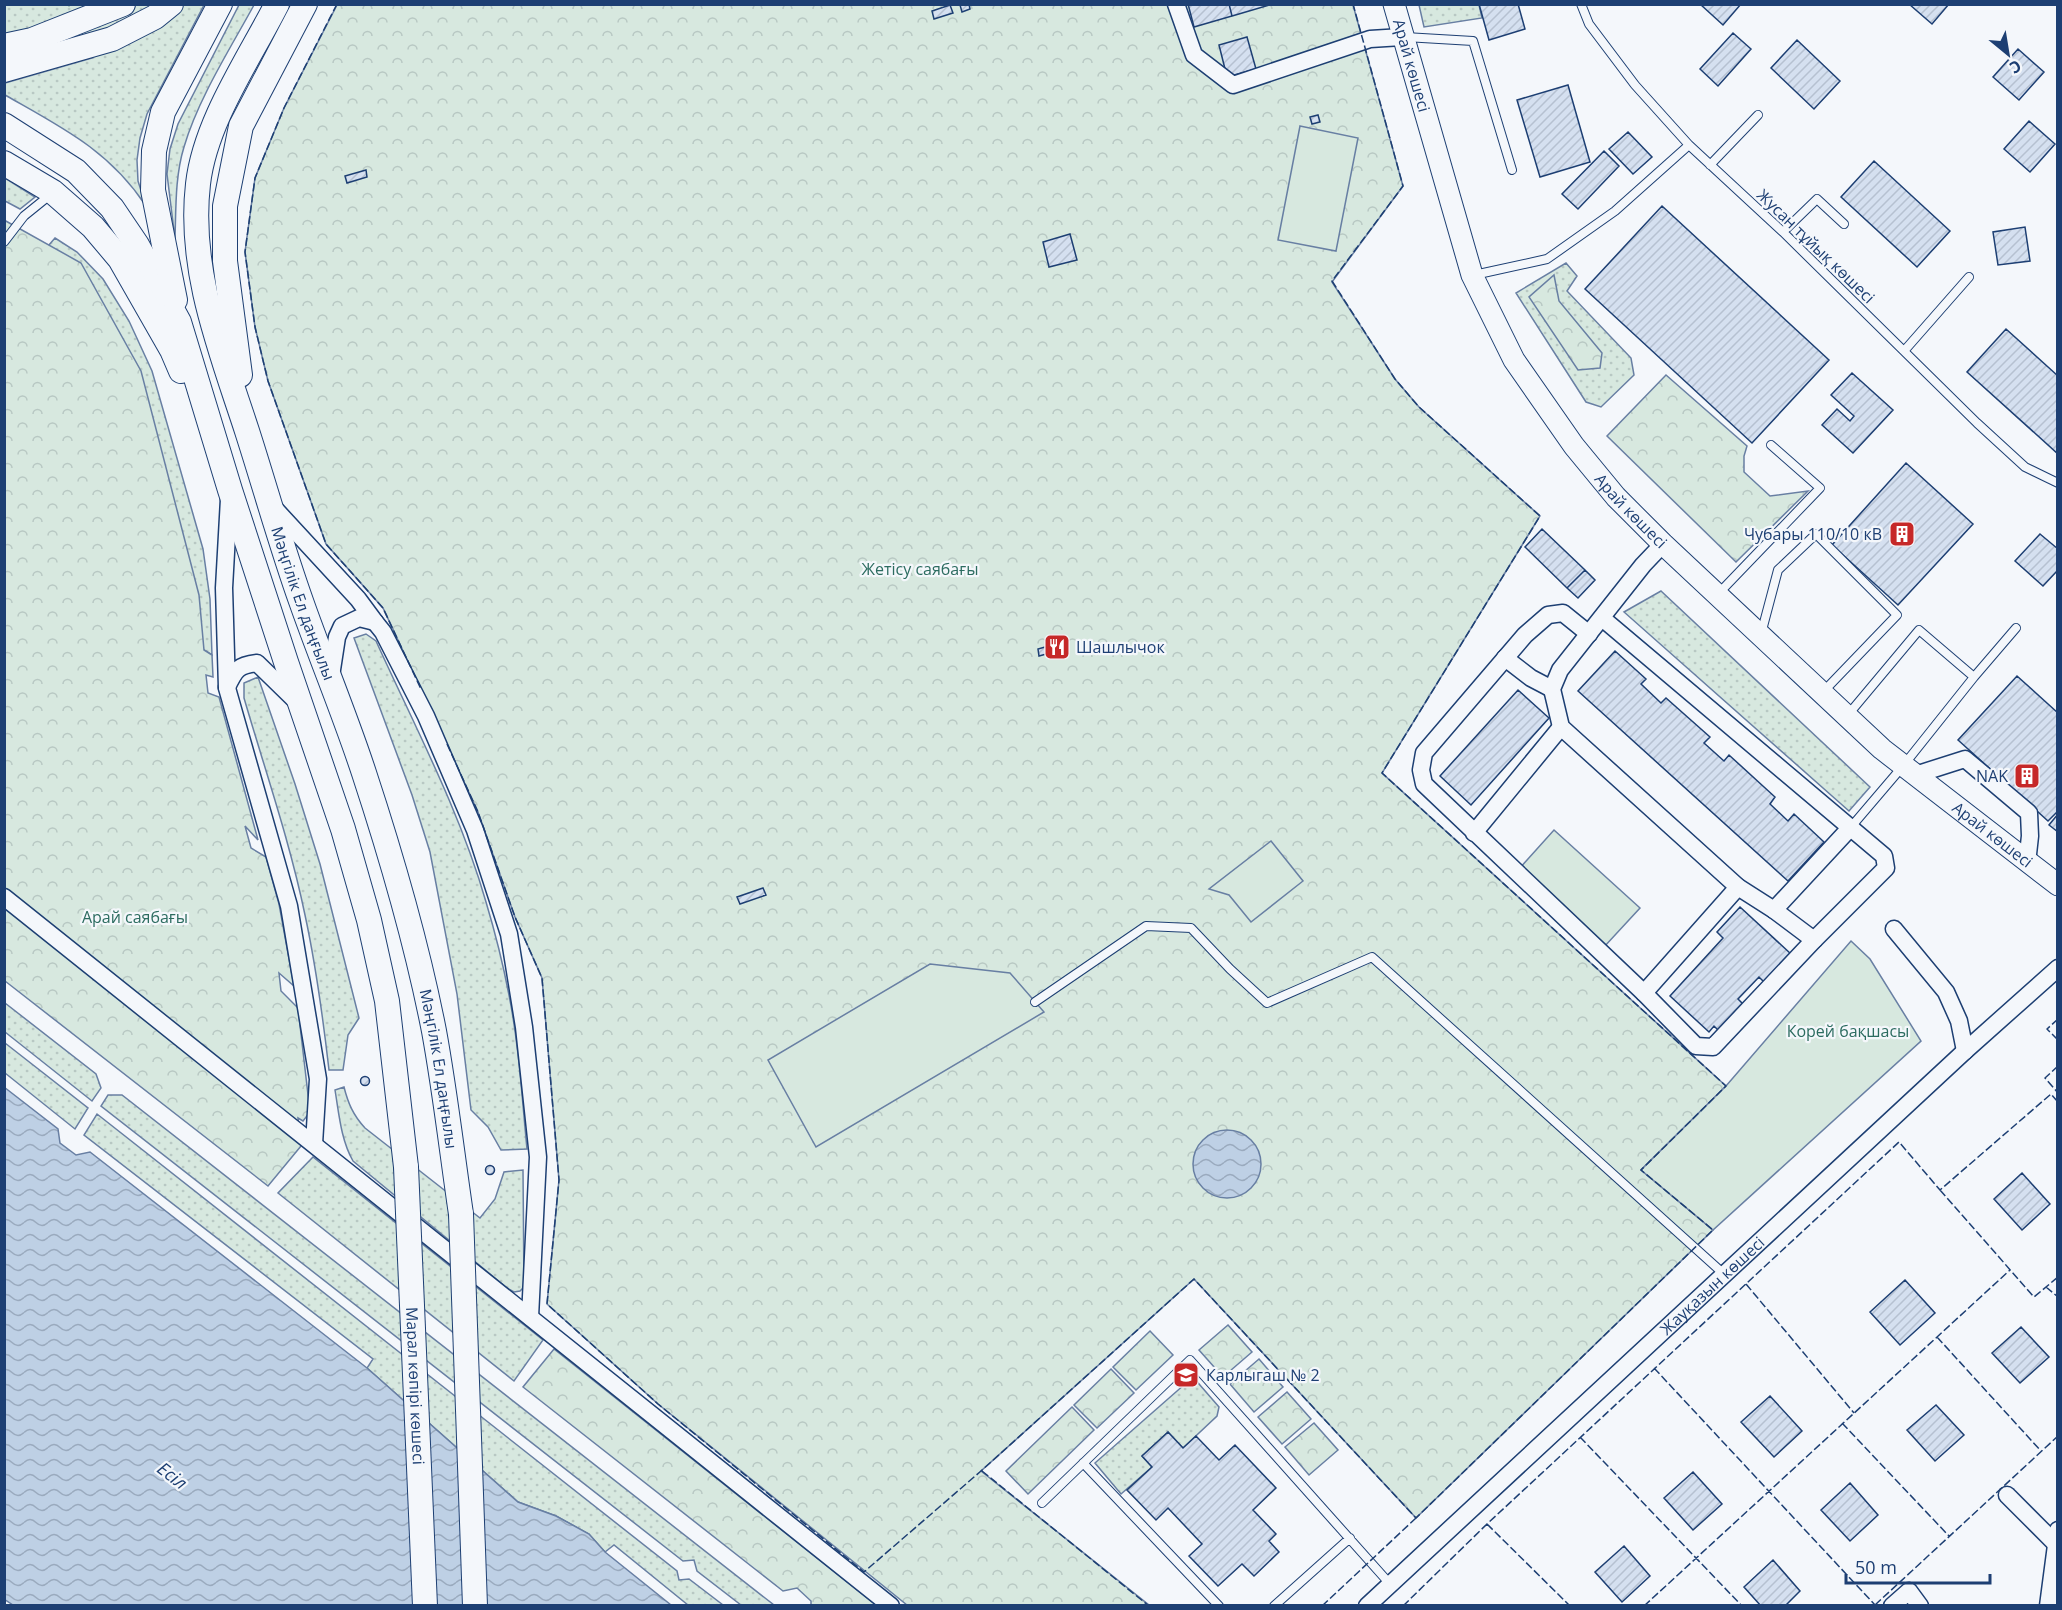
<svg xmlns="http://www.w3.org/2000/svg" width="2062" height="1610" font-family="'Open Sans',sans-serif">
	<defs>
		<pattern id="grass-dots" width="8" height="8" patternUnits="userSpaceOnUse" patternTransform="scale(1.5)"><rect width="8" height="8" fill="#d7e8df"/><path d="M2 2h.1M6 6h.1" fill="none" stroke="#b8c8c3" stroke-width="1.8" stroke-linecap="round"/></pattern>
		<pattern id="forest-crowns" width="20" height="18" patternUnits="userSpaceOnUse" patternTransform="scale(1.5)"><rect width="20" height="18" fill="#d7e8df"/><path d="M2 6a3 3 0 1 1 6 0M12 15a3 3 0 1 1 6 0" fill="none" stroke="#b8c8c3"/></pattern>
		<pattern id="water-waves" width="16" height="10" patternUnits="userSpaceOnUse" patternTransform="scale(1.5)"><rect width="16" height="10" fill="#bed0e5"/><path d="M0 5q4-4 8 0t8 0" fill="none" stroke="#9aaabe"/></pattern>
		<pattern id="building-hatch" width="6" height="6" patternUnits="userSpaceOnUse" patternTransform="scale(1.5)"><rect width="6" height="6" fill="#d5e0f0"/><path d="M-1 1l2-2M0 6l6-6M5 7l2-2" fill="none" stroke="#b6c1d1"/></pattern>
	</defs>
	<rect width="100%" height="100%" fill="#f4f7fb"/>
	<!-- grass -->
	<path fill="url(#grass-dots)" stroke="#687fa3" stroke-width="1.5" d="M5 5H204L147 114 140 138 137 160 138 181 146 206C109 150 61 127 5 95V83L92 58 11 34 5 35Z
		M239 5H254C230 49 198 99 184 147 175 176 176 209 175 239L167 174 170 149 178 124Z
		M1419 5H1479L1482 18 1424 27Z
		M5 178 35 197 20 209 5 201Z
		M55 238 77 252 103 279 129 321 152 371 203 549 210 599 212 655 196 645 36 260Z
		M1566 263 1577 276 1567 291 1631 358 1634 375 1601 407 1586 402 1516 293Z
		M1661 591 1870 787 1849 811 1624 612Z
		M366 634 376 641C415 727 460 811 486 902 495 932 503 964 509 995 519 1045 522 1098 527 1149L501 1150 488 1127 471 1110 457 994 430 852 412 795 354 638Z
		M258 677 295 784 320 864 359 1018 348 1035 343 1070H329C323 1018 316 966 305 915 290 842 265 770 244 698V683Z
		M5 1003 96 1074 101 1088 92 1101 5 1032Z
		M5 1043 88 1108 75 1129 5 1073Z
		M344 1087C348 1103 353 1115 365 1128L480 1218 495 1199 504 1172 523 1170 524 1287 520 1291 514 1292 507 1288 353 1161C341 1140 339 1114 335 1090Z
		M108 1095H122L774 1605H741L697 1571 694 1560 683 1561 101 1106Z
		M97 1114 677 1571 679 1580 689 1579 723 1605H688L614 1545 605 1552 589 1534 556 1516 518 1502 367 1368 373 1359 84 1135Z
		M313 1157 543 1340 514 1381 278 1193Z
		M1193 1377 1219 1407 1217 1416 1183 1448 1168 1432 1142 1456 1152 1467 1121 1494 1095 1463Z"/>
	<!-- forest -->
	<path fill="url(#forest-crowns)" stroke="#687fa3" stroke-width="1.5" d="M337 5H1353L1403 186 1332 282 1395 379 1419 407 1540 516 1382 773 1726 1086 1641 1170 1713 1230 1416 1518 1194 1279 981 1471 1149 1605H907L658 1404 547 1304 559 1180 542 978 515 917 478 812 383 608 326 544 268 381 255 327 245 252 255 178 284 108Z
		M4 220 81 263 141 371 199 595 204 650 212 655 213 677 206 675 208 693 219 697 258 840 245 826 251 848 266 857 279 904 294 986 279 973 281 991 298 1008 310 1112 303 1121 298 1118 301 1146 268 1186 5 981Z
		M1554 275 1559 301 1602 353 1600 368 1578 370 1529 297Z
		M1666 375 1747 446 1744 456V472L1770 496 1808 491 1736 562 1607 436Z
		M1228 1325 1252 1352 1223 1377 1199 1350Z
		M1150 1331 1173 1355 1136 1390 1113 1367Z
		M554 1349 876 1605H811V1601L797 1588 783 1591 523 1387Z
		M1259 1359 1283 1387 1254 1412 1230 1384Z
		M1111 1369 1134 1393 1097 1428 1074 1405Z
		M1287 1392 1311 1419 1282 1444 1258 1417Z
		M1072 1407 1094 1430 1028 1494 1006 1471Z
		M1314 1423 1338 1450 1309 1475 1285 1447Z"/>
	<!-- garden -->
	<path fill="#d7e8df" stroke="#687fa3" stroke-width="1.5" d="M1300 126 1358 138 1336 251 1278 240Z
		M1554 830 1640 908 1604 947 1519 869Z
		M1271 841 1303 881 1251 922 1229 895 1209 889Z
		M1851 941 1870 959 1921 1041 1713 1230 1641 1170 1726 1086Z
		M930 964 1010 973 1044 1012 816 1147 768 1060Z"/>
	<!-- water -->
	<path fill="url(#water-waves)" stroke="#687fa3" stroke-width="1.5" d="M4 1087 58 1129 60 1143 76 1155 90 1152 367 1368 518 1502 556 1516 589 1534 605 1552 671 1605H13L4 1599Z
		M1193 1164a34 34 0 1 1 68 0a34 34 0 1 1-68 0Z"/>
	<!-- building -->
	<path fill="url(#building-hatch)" stroke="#1d3f73" stroke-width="1.5" d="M969 4 970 9 962 12 960 5Z
		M1188 4H1229L1232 16 1194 27Z
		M1229 4H1273L1232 16Z
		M1479 4H1518L1525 29 1489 40Z
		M1700 4H1741L1723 25Z
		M1909 4H1949L1932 24Z
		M950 5 953 13 934 19 932 11Z
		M1733 33 1751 49 1718 86 1700 69Z
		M1247 37 1256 69 1227 77 1219 45Z
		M1797 40 1840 81 1814 109 1771 68Z
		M2018 49 2044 72 2019 100 1993 77Z
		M1568 85 1590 162 1540 177 1517 100Z
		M1318 115 1320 122 1312 124 1310 117Z
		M2029 121 2055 144 2030 172 2004 149Z
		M1628 132 1652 157 1633 174 1609 149Z
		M1604 151 1619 166 1578 209 1562 194Z
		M1874 161 1950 231 1917 267 1841 197Z
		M366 170 367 177 347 183 345 176Z
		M1662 206 1829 360 1752 443 1585 289Z
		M2025 227 2030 261 1998 265 1993 232Z
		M1070 234 1077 260 1049 267 1043 242Z
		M2006 329 2058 376V454L1967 372Z
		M1852 373 1893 410 1853 453 1822 425 1837 409 1850 421 1854 416 1831 395Z
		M1906 463 1973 524 1898 605 1832 545Z
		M1542 529 1585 570 1567 588 1525 547Z
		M2040 534 2058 549V570L2043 586 2015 561Z
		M1585 570 1595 580 1578 598 1567 588Z
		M1059 643 1061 650 1039 656 1038 649Z
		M1615 651 1646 679 1641 684 1661 703 1666 698 1710 737 1704 743 1724 761 1729 755 1775 797 1770 804 1788 821 1794 814 1824 842 1788 881 1578 691Z
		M2017 676 2058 713V811L2048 821 1958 740Z
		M1518 690 1549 718 1471 805 1440 776Z
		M2058 814V832L2049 825Z
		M763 888 766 895 740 904 737 897Z
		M1740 907 1791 954 1764 982 1759 977 1738 999 1743 1004 1719 1031 1714 1026 1709 1032 1670 996 1723 938 1717 932Z
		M360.5 1081a4.5 4.5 0 1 1 9 0a4.5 4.5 0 1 1-9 0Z
		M485.5 1170a4.5 4.5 0 1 1 9 0a4.5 4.5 0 1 1-9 0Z
		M2022 1173 2050 1204 2022 1230 1994 1199Z
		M1905 1280 1935 1313 1900 1345 1870 1312Z
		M2021 1327 2049 1357 2020 1383 1992 1353Z
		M1770 1396 1802 1431 1774 1457 1741 1422Z
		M1936 1405 1964 1435 1935 1461 1907 1430Z
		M1168 1432 1183 1448 1196 1436 1219 1460 1235 1445 1276 1488 1253 1510 1276 1534 1269 1541 1279 1552 1254 1576 1242 1564 1218 1586 1189 1556 1202 1544 1168 1508 1156 1520 1127 1490 1152 1467 1142 1456Z
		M1693 1472 1722 1504 1693 1530 1664 1498Z
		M1850 1483 1878 1515 1850 1541 1821 1510Z
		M1624 1546 1650 1576 1622 1602 1595 1572Z
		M1773 1560 1800 1591 1785 1606H1761L1744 1587Z"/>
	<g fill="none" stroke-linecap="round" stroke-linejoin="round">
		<!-- service casing -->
		<g stroke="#1d3f73" stroke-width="10">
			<path id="service" d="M1581 4 1589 24 1635 85 1689 145 1783 232 1977 423 2025 467 2058 483
				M1405 37 1473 41 1512 170
				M1710 165 1758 115
				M1783 232 1817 199 1844 224
				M4 242 24 216 50 195
				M1474 275 1547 259 1615 211 1689 145
				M1904 351 1969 277
				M1718 594 1820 488 1771 445
				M1761 634 1778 570 1816 534 1897 615 1822 693
				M1974 677 2016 628
				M1847 716 1919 630 1974 677 1903 766 1851 827
				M1035 1002 1146 926 1191 928 1230 969 1267 1003 1372 957 1725 1275
				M1083 1463 1219 1606
				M1042 1503 1190 1360 1390 1584
				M1274 1606 1350 1538"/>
		</g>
		<!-- minor casing -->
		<g stroke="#1d3f73" stroke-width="19">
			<g id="minor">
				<path d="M1176 4 1194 55 1233 85 1370 39 1402 37"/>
				<path d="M229 499 224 588 227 688 289 906 318 1079 314 1144"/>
				<path d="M275 509 358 599 375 622 359 618 342 626 337 637 331 676"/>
				<path d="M1663 544 1643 565 1560 670 1552 689 1561 727 1738 887 1774 910 1851 827"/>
				<path d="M1602 618 1884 856 1886 868 1814 940 1713 1047 1696 1046 1644 993 1738 887"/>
				<path d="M375 622 383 632 426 716 475 830 509 934 524 1027 538 1157 530 1317"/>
				<path d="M1589 634 1563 613 1548 615 1525 635 1424 753 1421 770 1424 784 1644 993"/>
				<path d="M1505 658 1531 678 1552 689"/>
				<path d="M227 687C235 670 238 665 257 663L296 701"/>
				<path d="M1915 775 1965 759 2029 813 2030 836 2027 863"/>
				<path d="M1474 833 1561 727"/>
				<path d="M4 897 891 1606"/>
				<path d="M1774 910 1814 940"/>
				<path d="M1894 929 1946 992 1959 1021 1965 1051"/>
				<path d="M2007 1495 2054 1542"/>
				<path id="s1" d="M1367 1606 1965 1051 2058 968"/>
				<path d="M1892 1606 1909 1591 1920 1606"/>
				<path d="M2048 1606 2058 1530"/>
			</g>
		</g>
		<!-- tertiary casing -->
		<g stroke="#1d3f73" stroke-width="23">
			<g id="tertiary">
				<path id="s2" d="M1394 4 1472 275 1514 360 1574 446 1616 497 1663 544 1882 749 2058 885"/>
			</g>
		</g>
		<!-- secondary casing -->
		<g stroke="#1d3f73" stroke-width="26">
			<g id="secondary">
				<path id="s3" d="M277 4C249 59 205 122 198 184 188 270 221 351 247 431 265 487 281 545 301 601 321 658 345 715 364 773 392 858 417 944 434 1031 445 1091 452 1153 461 1214"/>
				<path d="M4 46 32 40 123 4"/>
				<path d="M4 70 112 39 155 17 171 4"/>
				<path d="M4 125 76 171 112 208 137 245 179 322 230 490 286 662 343 829 369 920 387 1001 406 1167"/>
				<path d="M4 163 53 192 93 227 120 259 172 350 181 371"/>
				<path d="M175 300 153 190 154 151 163 112 220 4"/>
				<path d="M240 375 225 261V206L241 126 305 4"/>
			</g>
		</g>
		<!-- service -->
		<use href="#service" stroke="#f4f7fb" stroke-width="8"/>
		<!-- minor -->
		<use href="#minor" stroke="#f4f7fb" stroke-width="16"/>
		<!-- tertiary -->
		<use href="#tertiary" stroke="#f4f7fb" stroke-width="21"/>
		<!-- secondary -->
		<use href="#secondary" stroke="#f4f7fb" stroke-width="24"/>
		<!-- secondary-bridge casing -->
		<g stroke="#1d3f73" stroke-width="26" stroke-linecap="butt">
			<g id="secondary-bridge">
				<path id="s4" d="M406 1167 425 1606"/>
				<path d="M461 1214 475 1606"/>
			</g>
		</g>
		<!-- secondary-bridge -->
		<use href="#secondary-bridge" stroke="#f4f7fb" stroke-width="24"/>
		<!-- hedge -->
		<path stroke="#2c6c60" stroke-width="4.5" stroke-dasharray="3 4.5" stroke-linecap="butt" d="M68 4H70"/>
		<!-- fence -->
		<path stroke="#1d3f73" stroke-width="1.5" stroke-dasharray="8 3" stroke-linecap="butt" d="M337 4 284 108 255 178 245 252 255 327 268 381 326 544 383 608 421 689
			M447 744 478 812 515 917 542 978 559 1180 547 1304 658 1404 864 1572 981 1471 1194 1279 1416 1518 1713 1230 1641 1170 1726 1086 1382 773 1540 516 1419 407 1395 379 1332 281 1403 186 1353 4
			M2058 1019 2047 1029 2058 1040
			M2058 1066 2045 1078 2058 1093
			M1940 1190 2034 1297 2058 1277
			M1746 1284 1854 1413
			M2046 1287 2058 1297
			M1937 1337 2041 1451
			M1654 1368 1875 1605
			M1842 1423 1949 1536
			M1580 1437 1742 1606
			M982 1471 1149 1606
			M1487 1524 1570 1606
			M1875 1605 2058 1436
			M1322 1606 1416 1518
			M1403 1606 1487 1524 1899 1142 1940 1190 2051 1094 2058 1102
			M1644 1606 2010 1270"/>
	</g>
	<!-- icons -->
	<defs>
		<g id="building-square" transform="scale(1.35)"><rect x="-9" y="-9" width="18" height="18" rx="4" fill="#c62828" stroke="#f4f7fb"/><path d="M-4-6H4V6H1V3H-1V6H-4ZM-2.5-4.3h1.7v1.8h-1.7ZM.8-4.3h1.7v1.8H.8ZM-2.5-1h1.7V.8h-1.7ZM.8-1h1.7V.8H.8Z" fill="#fff"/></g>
		<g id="restaurant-square" transform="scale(1.35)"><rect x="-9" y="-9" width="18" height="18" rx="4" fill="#c62828" stroke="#f4f7fb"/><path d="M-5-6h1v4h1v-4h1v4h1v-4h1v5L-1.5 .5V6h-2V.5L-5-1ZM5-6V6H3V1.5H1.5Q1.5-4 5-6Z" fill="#fff"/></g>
		<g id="school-square" transform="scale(1.35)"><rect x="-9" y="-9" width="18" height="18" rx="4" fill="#c62828" stroke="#f4f7fb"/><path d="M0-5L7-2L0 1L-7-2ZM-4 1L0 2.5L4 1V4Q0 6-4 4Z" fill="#fff"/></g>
	</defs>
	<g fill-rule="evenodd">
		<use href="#building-square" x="1902" y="534"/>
		<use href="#restaurant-square" x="1057" y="647"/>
		<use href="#building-square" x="2027" y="776"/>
		<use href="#school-square" x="1186" y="1375"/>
	</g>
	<g text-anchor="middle" stroke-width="4.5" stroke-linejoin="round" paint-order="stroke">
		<!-- street labels -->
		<g font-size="16" fill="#1d3f73" stroke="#f4f7fb">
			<text dy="6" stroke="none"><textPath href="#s2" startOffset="64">Арай көшесі</textPath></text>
			<text transform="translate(1816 246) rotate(44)" y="6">Жусан тұйық көшесі</text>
			<text dy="6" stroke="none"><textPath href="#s2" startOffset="568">Арай көшесі</textPath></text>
			<text dy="6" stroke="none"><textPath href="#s3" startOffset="633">Мәңгілік Ел даңғылы</textPath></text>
			<text dy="6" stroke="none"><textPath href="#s2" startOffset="1054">Арай көшесі</textPath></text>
			<text dy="6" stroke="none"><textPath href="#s3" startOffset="1119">Мәңгілік Ел даңғылы</textPath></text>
			<text dy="6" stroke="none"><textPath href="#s1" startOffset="471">Жауқазын көшесі</textPath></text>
			<text dy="6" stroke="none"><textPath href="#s4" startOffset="219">Марал көпірі көшесі</textPath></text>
		</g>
		<!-- poi labels -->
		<g font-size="16" fill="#1d3f73" stroke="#f4f7fb" text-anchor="end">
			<text x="1882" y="540">Чубары 110/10 кВ</text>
			<text x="1076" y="653" text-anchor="start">Шашлычок</text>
			<text x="2008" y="782">NAK</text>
			<text x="1206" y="1381" text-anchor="start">Карлыгаш № 2</text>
		</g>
		<!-- park labels -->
		<g font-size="16" fill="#2c6c60" stroke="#f4f7fb">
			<text x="920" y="575">Жетісу саябағы</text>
			<text x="135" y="923">Арай саябағы</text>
			<text x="1848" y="1037">Корей бақшасы</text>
		</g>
		<!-- water labels -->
		<g font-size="18" font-style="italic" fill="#1d3f73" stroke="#f4f7fb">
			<text transform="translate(172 1476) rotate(38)" y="6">Есіл</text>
		</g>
	</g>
	<!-- border -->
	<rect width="2062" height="1610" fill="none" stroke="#1d3f73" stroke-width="12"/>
	<!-- north arrow -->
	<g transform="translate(2008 54) rotate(150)" stroke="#f4f7fb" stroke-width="4.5" paint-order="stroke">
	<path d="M0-4.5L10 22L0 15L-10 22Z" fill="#1d3f73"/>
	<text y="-9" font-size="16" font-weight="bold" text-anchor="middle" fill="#1d3f73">С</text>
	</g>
	<!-- scale -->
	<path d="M1846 1574v9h144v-9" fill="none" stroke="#1d3f73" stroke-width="3"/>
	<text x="1855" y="1574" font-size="18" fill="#1d3f73" stroke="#f4f7fb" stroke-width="4.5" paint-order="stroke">50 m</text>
</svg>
